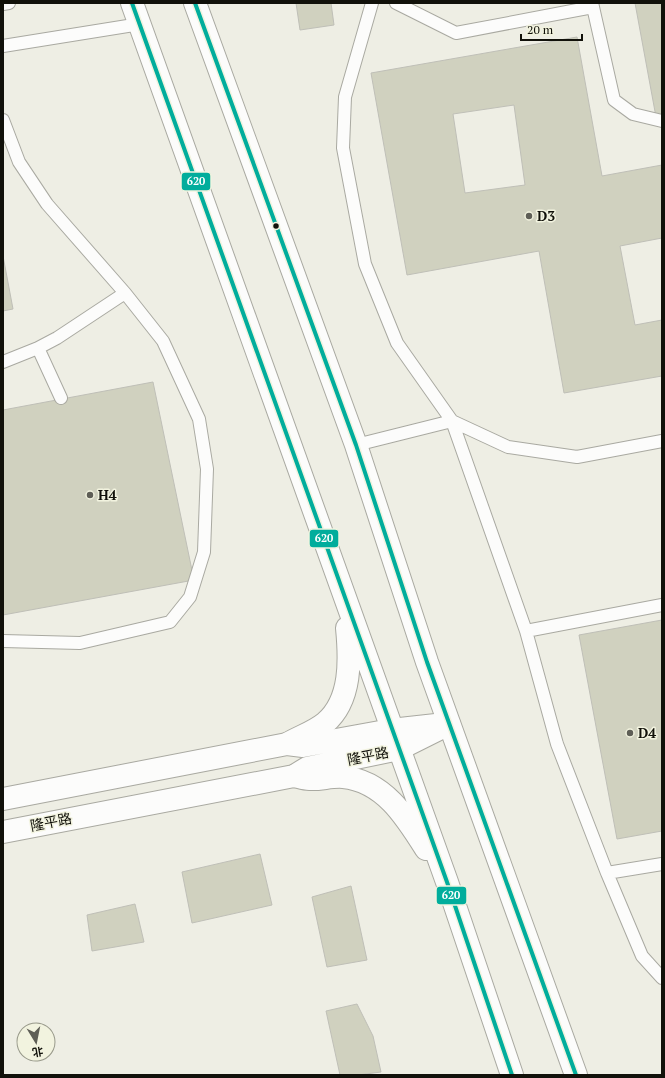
<svg xmlns="http://www.w3.org/2000/svg" width="665" height="1078" font-family="'PT Serif','Noto Sans SC',serif">
	<rect width="100%" height="100%" fill="#eeeee4"/>
	<!-- building -->
	<path fill="#d0d1bf" stroke="#bfbfb7" fill-rule="evenodd" d="M296 3H331L334 25 300 30Z
		M635 3H662V116L656 117Z
		M577 37 602 176 662 165V238L620 246 635 325 662 320V376L564 393 539 251 407 275 371 73ZM514 105 525 185 465 193 453 114Z
		M3 256 13 309 3 311Z
		M153 382 194 580 3 615V410Z
		M662 620V831L617 839 579 635Z
		M260 854 272 905 192 923 182 872Z
		M351 886 367 960 327 967 312 897Z
		M135 904 144 942 92 951 87 915Z
		M357 1004 373 1036 381 1072 358 1075H340L326 1011Z"/>
	<g fill="none" stroke-linecap="round" stroke-linejoin="round">
		<!-- service casing -->
		<g stroke="#a9a9a1" stroke-width="14">
			<path id="service" d="M372 3 345 97 343 148 365 264 397 343 452 421 508 447 577 457 662 441
				M396 3 456 33 593 7 592 3
				M3 4 9 3
				M593 7 614 100 633 114 662 121
				M3 46 140 24
				M3 120 19 162 47 204 125 293 57 338 38 348 61 398
				M3 362 38 348
				M356 445 452 421 526 631
				M662 605 526 631 557 744 607 873 662 864
				M3 641 80 643 170 622 190 597 204 552 207 469 199 419 163 341 125 293
				M607 873 642 956 662 978"/>
		</g>
		<!-- secondary casing -->
		<g stroke="#a9a9a1" stroke-width="24">
			<path id="secondary" d="M3 799 287 744 303 746 391 730 436 725
				M3 832 294 776 307 768 399 749 449 724"/>
		</g>
		<!-- primary casing -->
		<g stroke="#a9a9a1" stroke-width="24">
			<path id="primary" d="M132 3 447 882 512 1075
				M195 3 356 445 427 662 576 1075
				M287 744C299 737 314 732 325 723 352 700 350 659 347 628
				M294 776C299 777 304 779 309 779 320 780 331 776 343 777 384 781 406 817 426 849"/>
		</g>
		<!-- service -->
		<use href="#service" stroke="#fcfcfb" stroke-width="12"/>
		<!-- secondary -->
		<use href="#secondary" stroke="#fcfcfb" stroke-width="22"/>
		<!-- primary -->
		<use href="#primary" stroke="#fcfcfb" stroke-width="22"/>
		<!-- bus-1 casing -->
		<g stroke="#f2f3df" stroke-width="7">
			<path id="bus-1" d="M132 3 447 882 512 1075
				M195 3 356 445 427 662 576 1075"/>
		</g>
		<!-- bus-1 -->
		<use href="#bus-1" stroke="#01ad9c" stroke-width="4"/>
	</g>
	<!-- markers -->
	<g fill="#5e5e56" stroke="#f2f3df" stroke-width="1.5">
		<circle cx="529" cy="216" r="4"/>
		<circle cx="90" cy="495" r="4"/>
		<circle cx="630" cy="733" r="4"/>
	</g>
	<circle fill="#11110a" stroke="#f2f3df" stroke-width="1.5" cx="276" cy="226" r="3.5"/>
	<g text-anchor="middle" stroke-width="3" stroke-linejoin="round" paint-order="stroke">
		<!-- poi labels -->
		<g font-size="14" font-weight="bold" fill="#11110a" stroke="#f2f3df" text-anchor="start">
			<text x="537" y="221">D3</text>
			<text x="98" y="500">H4</text>
			<text x="638" y="738">D4</text>
		</g>
		<!-- street labels -->
		<g font-size="14" fill="#11110a" stroke="#f2f3df">
			<text transform="translate(368 756) rotate(-11)" y="5">隆平路</text>
			<text transform="translate(51 822) rotate(-11)" y="5">隆平路</text>
		</g>
	</g>
	<g stroke="#f2f3df" stroke-width="1.5">
		<rect x="181" y="172" width="30" height="19" rx="4" fill="#01ad9c"/>
		<rect x="309" y="529" width="30" height="19" rx="4" fill="#01ad9c"/>
		<rect x="436" y="886" width="31" height="19" rx="4" fill="#01ad9c"/>
	</g>
	<g font-size="11" text-anchor="middle" font-weight="bold" fill="#fff">
		<text x="196" y="185">620</text>
		<text x="324" y="542">620</text>
		<text x="451" y="899">620</text>
	</g>
	<!-- border -->
	<rect width="665" height="1078" fill="none" stroke="#11110a" stroke-width="8"/>
	<!-- north arrow -->
	<g transform="translate(36 1042) rotate(170)"><circle r="19" fill="#f2f3df" stroke="#98998a"/>
	<path d="M0-3L7 15L0 10L-7 15Z" fill="#5e5e56"/>
	<text y="-6" font-size="11" font-weight="bold" text-anchor="middle" fill="#11110a">北</text>
	</g>
	<!-- scale -->
	<path d="M521 34v6h61v-6" fill="none" stroke="#11110a" stroke-width="2"/>
	<text x="527" y="34" font-size="12" fill="#11110a" stroke="#f2f3df" stroke-width="3" paint-order="stroke">20 m</text>
</svg>
